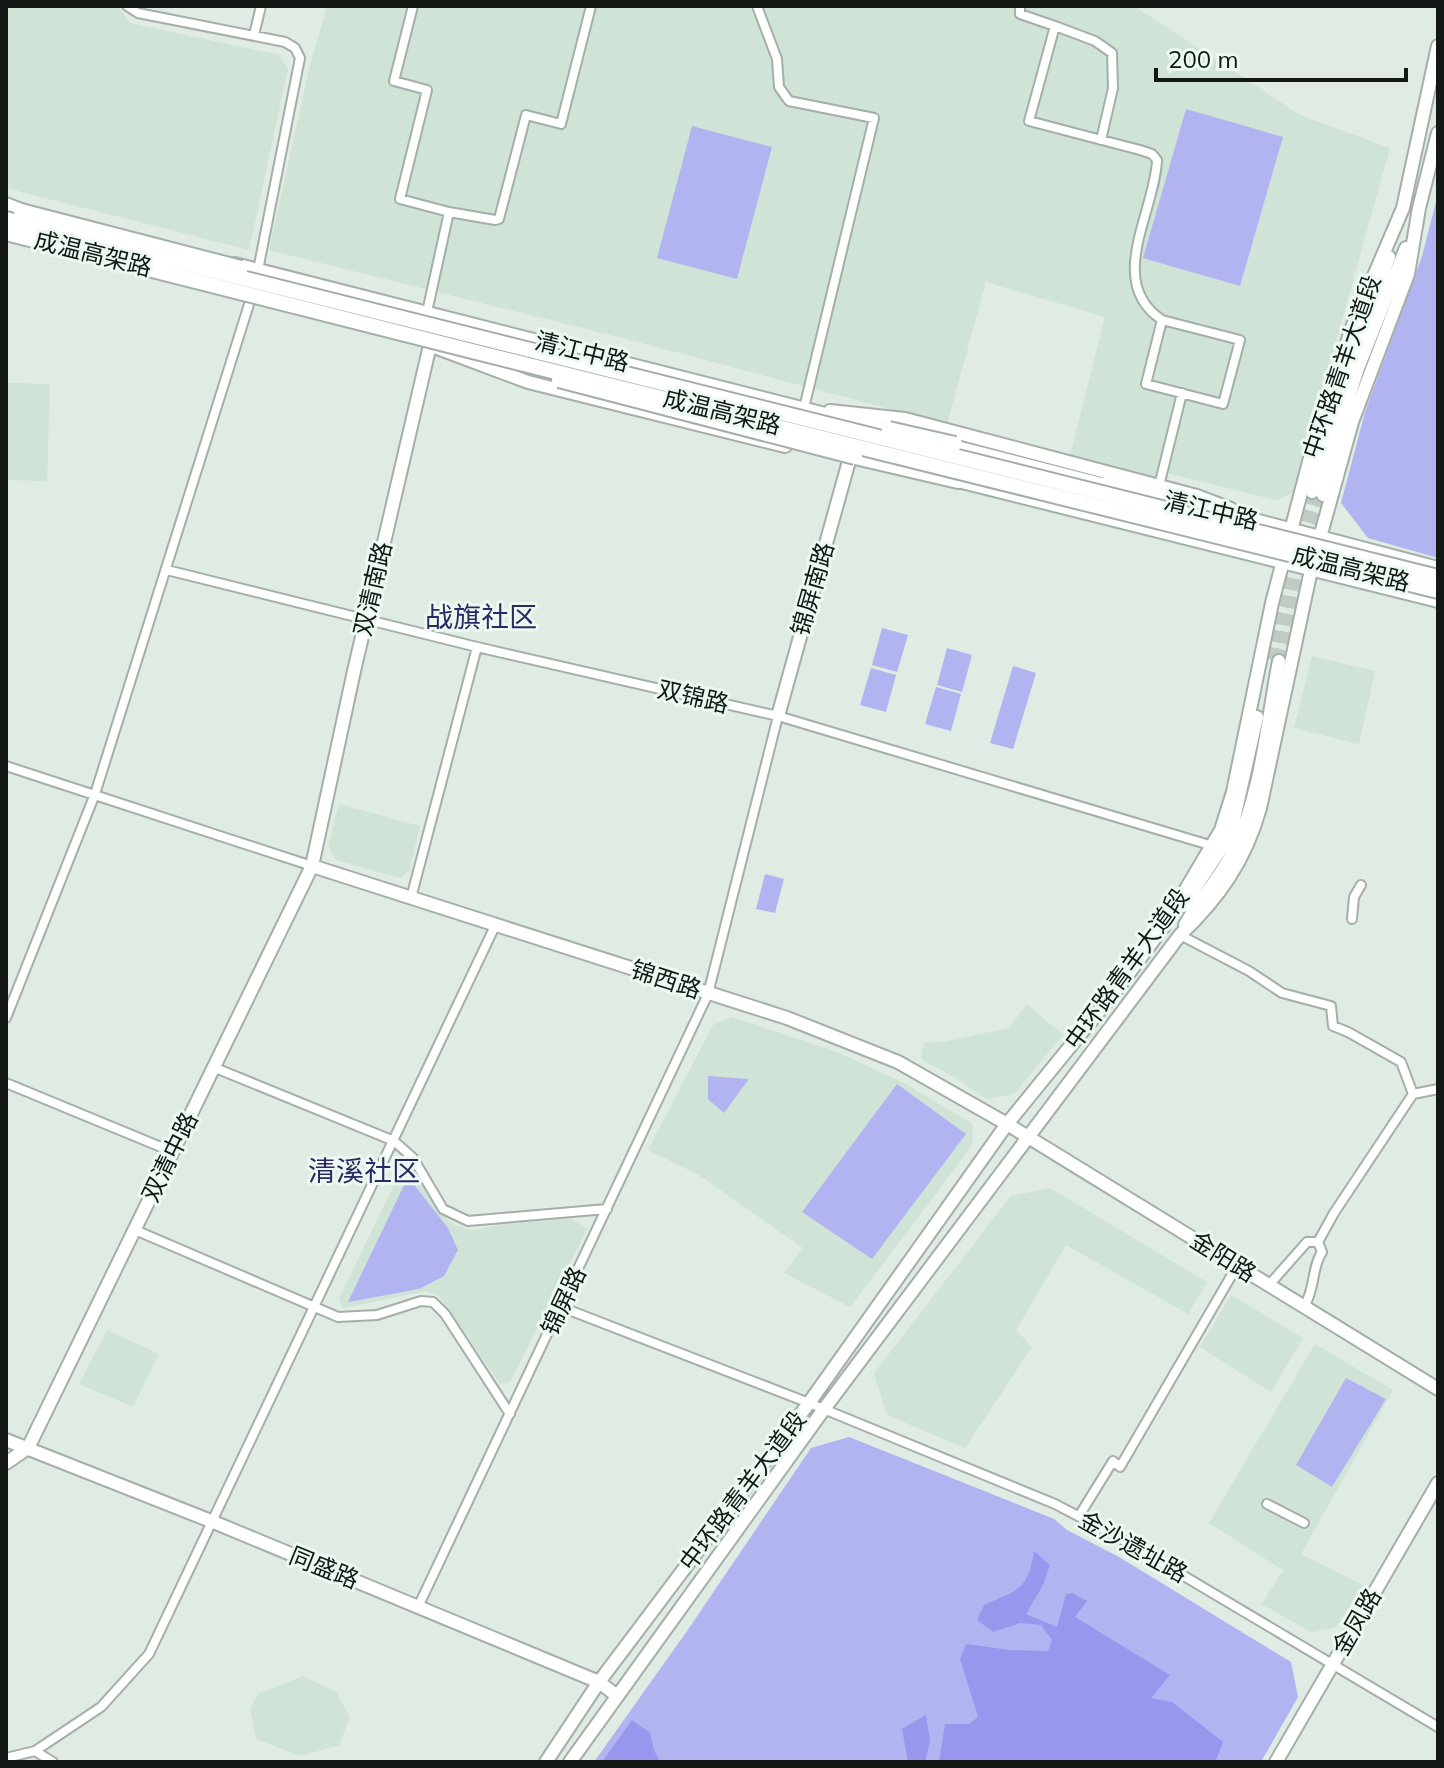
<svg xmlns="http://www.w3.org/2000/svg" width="1444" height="1768" font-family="Mulish,'Noto Sans SC',sans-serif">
	<rect width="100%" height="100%" fill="#dfebe3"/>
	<!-- built -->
	<path fill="#cfe3d7" d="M6 6H117L130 23 280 55 288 69 249 250 6 188Z
		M327 6H1134L1300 115 1390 148 1294 492 1275 500 1159 471 1156 479 1070 456 1105 317 986 282 947 424 619 337 269 250 309 70Z
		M6 383 50 384 47 481 6 480Z
		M1312 656 1375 671 1359 744 1294 728Z
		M339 804 420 826 409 871 400 878 336 860 328 846Z
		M1027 1004 1063 1035 1014 1094 986 1099 956 1078 921 1059 924 1043 947 1041 1009 1028Z
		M732 1017 837 1052 904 1083 973 1124 972 1146 850 1307 784 1273 803 1248 699 1175 648 1150 713 1025Z
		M402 1169H412L445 1218 454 1225 473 1230 512 1223 572 1219 587 1229 510 1382 500 1384 439 1296 427 1291 343 1308 339 1298Z
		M1050 1188 1207 1282 1188 1314 1066 1245 1016 1330 1032 1347 965 1448 887 1415 874 1373 1011 1196Z
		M1231 1295 1303 1338 1271 1392 1200 1347Z
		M107 1330 159 1354 133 1407 79 1384Z
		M1315 1344 1393 1390 1301 1554 1363 1585 1336 1627 1311 1632 1262 1604 1283 1570 1209 1523Z
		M303 1676 336 1692 350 1717 339 1745 300 1756 256 1739 250 1709 258 1694Z"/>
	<!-- green -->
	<path fill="#b2b4f1" d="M1186 109 1283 137 1240 286 1143 258Z
		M692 126 772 147 737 279 657 258Z
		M1438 194V558L1368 538 1341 503 1365 412 1422 256Z
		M882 628 908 635 897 672 872 665Z
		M947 648 972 655 962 692 937 685Z
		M1013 666 1036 673 1013 749 990 743Z
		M871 668 896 675 886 712 860 705Z
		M936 687 961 694 951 731 925 724Z
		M765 874 784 879 775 913 756 909Z
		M708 1076 749 1079 724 1113 708 1099Z
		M897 1084 966 1134 872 1259 802 1212Z
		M408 1177 448 1228 458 1250 444 1276 419 1289 348 1302Z
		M1346 1378 1386 1399 1332 1487 1296 1465Z
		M849 1437 1054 1519 1067 1530 1119 1557 1291 1662 1298 1697 1261 1762H594L687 1631 811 1448Z"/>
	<!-- forest -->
	<path fill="#9897ed" d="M1034 1551 1050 1565 1043 1585 1026 1614 1057 1627 1066 1594 1072 1593 1087 1601 1075 1617 1170 1675 1151 1698 1172 1702 1223 1742 1216 1760 1224 1762H939L945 1724H969L978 1717 960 1659 966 1644 1010 1650 1048 1651 1052 1640 1041 1625 1020 1623 993 1632 977 1620 984 1605C1017 1590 1028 1591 1034 1551Z
		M926 1715 930 1741 925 1762H908L902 1729Z
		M632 1720 650 1733 654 1750 660 1762H602Z"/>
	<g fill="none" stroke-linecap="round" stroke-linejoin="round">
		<!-- primary-tunnel -->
		<path stroke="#c0cbc4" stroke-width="12" stroke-dasharray="12 6" stroke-linecap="butt" d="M1300 539 1312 492
			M1310 542 1323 495
			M1269 659 1295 557
			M1279 661 1306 560"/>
		<!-- street casing -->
		<g stroke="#a3afa7" stroke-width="12">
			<path id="street" d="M127 6 138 13 285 42 295 48 300 58 258 270
				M413 6 394 81 427 90 400 199 449 212 495 220 499 219 526 115 561 124 591 6
				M757 6 777 59 779 87 789 101 874 118 804 408
				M1020 6V14L1055 26 1029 121 1140 150 1152 154 1157 160C1155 212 1105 282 1162 320
				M1055 26 1095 41 1112 53 1113 88 1101 140
				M254 35 261 6
				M427 312 449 212
				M1162 320 1240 340 1223 404 1146 384Z
				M1159 486 1182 393
				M167 570 477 647 778 716 1213 846
				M6 766 312 866
				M411 898 477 647
				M1352 919 1354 897 1361 885
				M1180 935 1249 971 1282 993 1331 1006 1333 1026 1348 1032 1401 1062 1413 1094 1334 1213 1318 1242 1322 1252C1311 1269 1316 1287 1304 1307
				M6 1018 95 794 251 298
				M213 1067 394 1141 413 1158 443 1209 468 1221 607 1209
				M6 1083 173 1152
				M1413 1094 1438 1089
				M135 1230 338 1317 377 1315 421 1301 433 1302 445 1314 510 1414
				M1269 1285 1307 1242H1318
				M561 1307 809 1403 1055 1504 1120 1538 1438 1727
				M1267 1504 1304 1523
				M1079 1516 1113 1461 1120 1467 1237 1266
				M418 1607 708 994 778 716
				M35 1751 53 1762
				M6 1758 35 1751 101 1707 149 1654 495 926"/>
		</g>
		<!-- secondary casing -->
		<g stroke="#a3afa7" stroke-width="16">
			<path id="secondary" d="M437 348 528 382 785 446
				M830 411 905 419 1197 496 1231 509
				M778 716 849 461
				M312 866 787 1018 898 1062 1007 1124 1438 1389
				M6 1440 211 1521 599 1682 616 1695
				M6 1463 28 1448 312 866 354 671 430 345 427 316
				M1276 1762 1438 1483"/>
		</g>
		<!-- primary casing -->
		<g stroke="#a3afa7" stroke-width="16">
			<path id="primary" d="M235 264 896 432
				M945 444 1113 487
				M950 479 1438 601
				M1312 492 1333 408 1389 257
				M1323 495 1345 409 1358 368 1406 248
				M1224 512 1438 568
				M1183 906 1223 846 1233 823 1257 717
				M1185 925C1200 898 1222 876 1235 848 1262 791 1267 722 1279 661
				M546 1762 599 1682 809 1403 1007 1124 1117 989 1164 926 1221 830 1233 792 1272 603 1315 439 1353 325 1403 208 1438 46
				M570 1762 824 1409 1180 935C1219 898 1245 861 1260 808L1311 570 1352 422 1408 274 1419 208 1438 133"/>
		</g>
		<!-- highway casing -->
		<g stroke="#a3afa7" stroke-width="18">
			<path id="highway" d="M6 205 21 211
				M855 457 958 481
				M1106 484 1232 514"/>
		</g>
		<!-- street -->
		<use href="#street" stroke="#fff" stroke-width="8"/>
		<!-- secondary -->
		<use href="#secondary" stroke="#fff" stroke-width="12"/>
		<!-- primary -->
		<use href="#primary" stroke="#fff" stroke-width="12"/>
		<!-- highway -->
		<use href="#highway" stroke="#fff" stroke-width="14"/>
		<!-- highway-bridge casing -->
		<g stroke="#a3afa7" stroke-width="18" stroke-linecap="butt">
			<path id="highway-bridge" d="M21 211 241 268
				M6 219 1438 577
				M6 233 468 350 1438 591
				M559 380 855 457
				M889 429 955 444"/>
		</g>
		<!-- highway-bridge -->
		<use href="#highway-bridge" stroke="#fff" stroke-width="14"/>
	</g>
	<g text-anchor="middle" stroke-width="6" stroke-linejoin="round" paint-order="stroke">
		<!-- street labels -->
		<g font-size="24" fill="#131815" stroke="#ecf9f1">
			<text transform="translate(93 254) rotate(14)" y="8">成温高架路</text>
			<text transform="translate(582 352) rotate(14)" y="8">清江中路</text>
			<text transform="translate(1342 367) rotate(-71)" y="8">中环路青羊大道段</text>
			<text transform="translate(722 412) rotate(14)" y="8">成温高架路</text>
			<text transform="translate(1211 511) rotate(13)" y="8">清江中路</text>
			<text transform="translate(1351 569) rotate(14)" y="8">成温高架路</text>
			<text transform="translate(373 589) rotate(-77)" y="8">双清南路</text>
			<text transform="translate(813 589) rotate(-74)" y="8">锦屏南路</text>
			<text transform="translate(693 697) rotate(13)" y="8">双锦路</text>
			<text transform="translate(1127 969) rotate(-54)" y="8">中环路青羊大道段</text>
			<text transform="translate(666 980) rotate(18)" y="8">锦西路</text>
			<text transform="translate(170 1157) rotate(-64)" y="8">双清中路</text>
			<text transform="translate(1223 1257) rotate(32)" y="8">金阳路</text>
			<text transform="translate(564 1301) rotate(-65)" y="8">锦屏路</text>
			<text transform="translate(743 1491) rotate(-53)" y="8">中环路青羊大道段</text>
			<text transform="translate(1133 1547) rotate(29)" y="8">金沙遗址路</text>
			<text transform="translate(324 1568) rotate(22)" y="8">同盛路</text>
			<text transform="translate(1357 1622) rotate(-60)" y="8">金凤路</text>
		</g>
		<!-- quarter labels -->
		<g font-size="28" fill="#2d2863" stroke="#ecf9f1">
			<text x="481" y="627">战旗社区</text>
			<text x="364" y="1181">清溪社区</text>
		</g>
	</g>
	<!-- border -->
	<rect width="1444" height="1768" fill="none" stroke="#131815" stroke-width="16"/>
	<!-- scale -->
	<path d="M1156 68v12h250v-12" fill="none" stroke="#131815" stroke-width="4"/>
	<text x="1168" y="68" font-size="24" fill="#131815" stroke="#ecf9f1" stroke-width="6" paint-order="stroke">200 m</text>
</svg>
